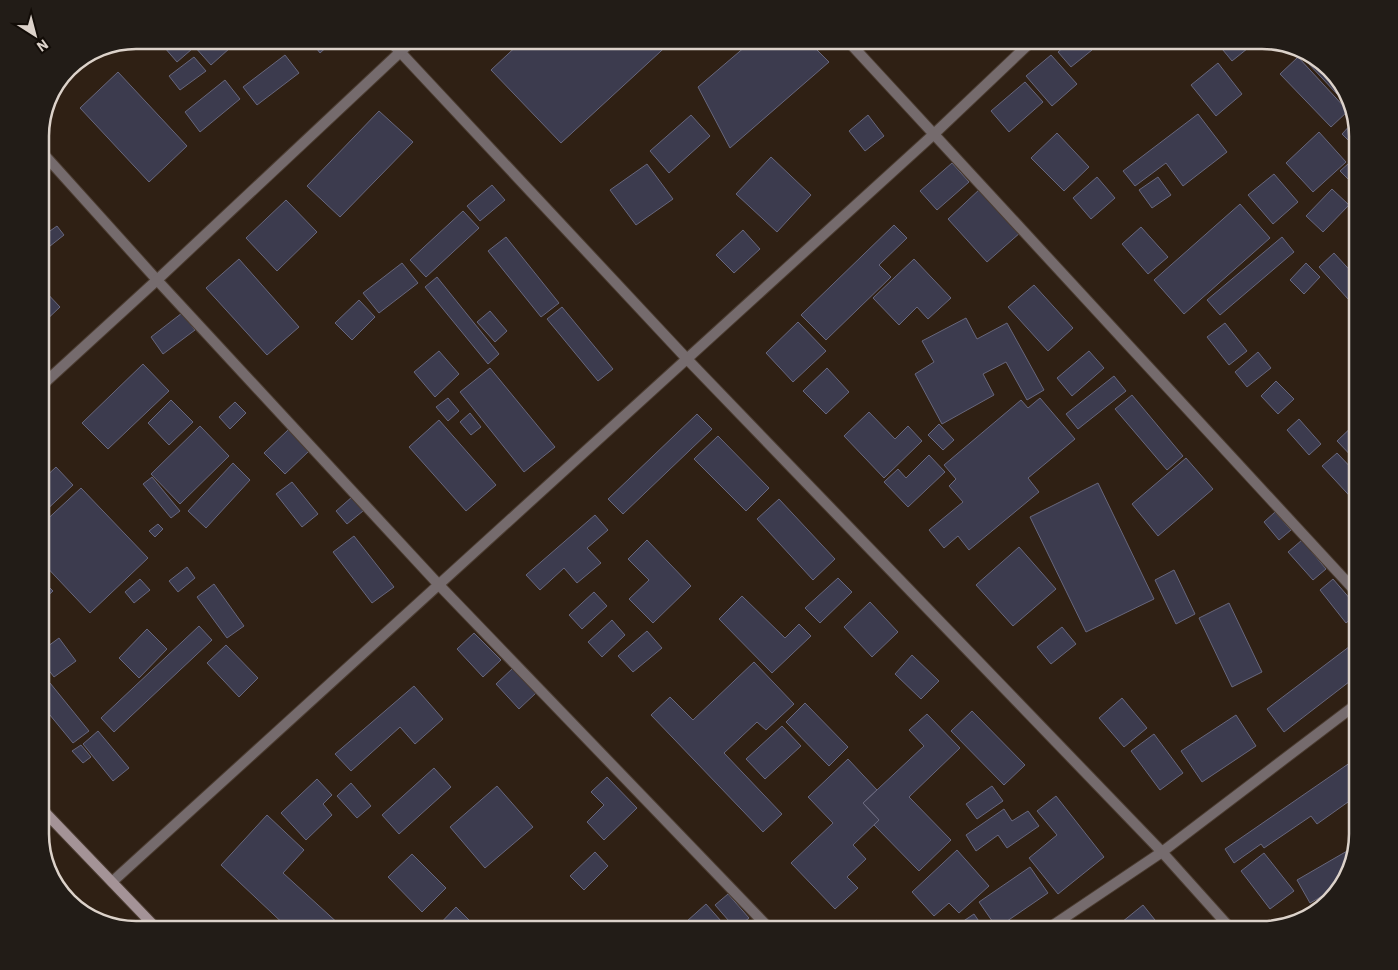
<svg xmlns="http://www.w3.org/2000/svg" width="1398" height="970" font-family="'IBM Plex Sans',sans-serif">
	<rect width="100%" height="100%" fill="#2f2014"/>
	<!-- building -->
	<path fill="#3c3b4e" stroke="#68677c" d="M158 40H184L192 49 177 62Z
		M201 40H223L230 48 211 65 194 46Z
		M310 40H327L330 44 320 53Z
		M523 40H673L561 143 491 70Z
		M753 40H807L829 62 730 148 698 87Z
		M928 40H947L934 49Z
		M1072 40H1083L1092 50 1071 67 1058 52Z
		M1223 40H1258L1232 61 1218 44Z
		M285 55 299 73 257 105 243 87Z
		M1051 55 1077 84 1052 106 1026 76Z
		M1314 56H1316L1344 87 1337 94 1307 62Z
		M194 57 206 71 180 90 169 76Z
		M1298 57 1348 111 1331 127 1280 74Z
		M1218 63 1242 94 1216 116 1191 85Z
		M118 72 187 146 149 182 80 108Z
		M225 80 240 99 200 132 185 112Z
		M1025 82 1043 102 1009 132 991 111Z
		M379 111 413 142 340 217 307 186Z
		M1198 114 1227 152 1183 186 1166 163 1135 186 1123 171Z
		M691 115 710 136 669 173 650 151Z
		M868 115 884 136 865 151 849 131Z
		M1354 121 1358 136V144L1355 147 1342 134Z
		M1319 132 1346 162 1313 192 1286 163Z
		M1057 133 1089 167 1064 191 1031 158Z
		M1358 155V180L1353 184 1340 171Z
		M771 157 811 195 777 232 736 194Z
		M952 163 969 182 937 210 920 191Z
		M647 164 673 199 636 225 610 190Z
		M1274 174 1298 202 1273 224 1248 195Z
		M1097 177 1115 198 1091 219 1073 198Z
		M1158 177 1171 195 1152 208 1139 190Z
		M492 185 505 200 480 221 467 206Z
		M981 188 1021 232 987 262 948 219Z
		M1332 189 1349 205 1323 232 1306 216Z
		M286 200 317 232 277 271 246 238Z
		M1240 204 1270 238 1184 314 1154 280Z
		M463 211 479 228 426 277 410 260Z
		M894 225 907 238 879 265 891 277 826 340 801 315Z
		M57 226 64 235 40 254V238Z
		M1141 227 1168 257 1148 274 1122 244Z
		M743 230 760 249 734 273 716 255Z
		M506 237 559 303 541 317 488 251Z
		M1282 237 1294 252 1220 315 1207 300Z
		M1334 253 1358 279V310L1319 267Z
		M239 259 299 327 267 355 206 288Z
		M914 259 951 298 928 319 917 307 899 325 873 298Z
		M402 263 418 283 379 313 363 293Z
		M1306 263 1320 277 1304 294 1290 280Z
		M437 277 499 354 488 364 425 287Z
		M1034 285 1073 328 1048 351 1008 307Z
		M43 289 60 307 40 326V292Z
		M359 300 375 317 352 340 335 323Z
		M562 307 613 369 598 381 547 319Z
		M490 311 507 331 495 342 477 322Z
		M182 313 195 330 163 354 151 337Z
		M966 318 977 339 1007 323 1044 390 1027 400 1006 362 983 374 994 395 942 424 915 374 934 362 922 341Z
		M798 322 826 351 793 382 766 353Z
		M1225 323 1247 351 1229 365 1207 337Z
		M439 351 459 374 435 397 414 372Z
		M1089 351 1104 368 1072 396 1057 378Z
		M1258 352 1271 368 1247 387 1235 372Z
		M143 364 169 391 108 449 82 423Z
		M490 368 555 447 524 472 460 392Z
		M827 368 849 392 826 414 803 391Z
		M1114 376 1126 391 1078 429 1066 414Z
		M1276 381 1294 399 1278 414 1261 396Z
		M1132 395 1183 456 1167 470 1115 409Z
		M448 398 459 411 448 421 436 407Z
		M1040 398 1075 439 1028 478 1039 492 969 550 958 536 944 548 929 530 963 502 949 486 956 479 944 465 1021 400 1028 408Z
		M171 400 193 422 169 445 148 423Z
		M235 402 246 413 230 429 219 417Z
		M869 412 895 439 908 426 922 441 884 478 844 436Z
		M470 413 481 427 471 435 460 422Z
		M697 414 712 429 623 514 608 499Z
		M1299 419 1321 444 1309 455 1287 430Z
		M439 420 496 485 466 511 409 447Z
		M1358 421V463L1337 441Z
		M939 424 954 440 943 450 928 435Z
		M200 426 229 456 180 504 151 474Z
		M288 430 309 451 285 474 264 453Z
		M718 436 769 488 746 511 694 459Z
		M1337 453 1358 475V505L1322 466Z
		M929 455 945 472 908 507 884 482 898 469 906 478Z
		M1186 458 1213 489 1158 536 1132 504Z
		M233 463 250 480 206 528 188 511Z
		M56 467 73 485 40 516V482Z
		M152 477 180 511 171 518 143 484Z
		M292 482 318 514 302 527 276 494Z
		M1098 483 1154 599 1086 632 1030 517Z
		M81 488 148 558 90 613 40 560V526Z
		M352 497 363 511 347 524 336 511Z
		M779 499 835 559 813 580 757 519Z
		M1275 512 1291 530 1279 540 1264 522Z
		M595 515 608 530 587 548 601 563 577 583 564 568 540 590 526 575Z
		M158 524 163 529 155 537 149 531Z
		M354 536 394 587 372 603 333 552Z
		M647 540 691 586 653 623 629 599 649 580 628 559Z
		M1302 540 1326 569 1313 580 1288 552Z
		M1019 547 1056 589 1013 626 976 585Z
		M187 567 195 578 178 592 169 581Z
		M1174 570 1195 614 1176 624 1155 580Z
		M40 578 53 591 40 603Z
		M838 578 852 592 820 623 805 608Z
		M140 579 150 590 134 603 125 592Z
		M1333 579 1358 608V613L1346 623 1320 590Z
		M214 584 244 626 227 638 197 597Z
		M594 592 607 606 582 629 569 615Z
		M742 596 785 638 799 624 811 636 772 673 719 619Z
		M870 602 898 632 872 657 844 627Z
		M1229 603 1262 672 1232 687 1199 618Z
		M612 620 625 635 602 657 588 642Z
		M199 626 212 640 114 732 101 718Z
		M1062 627 1076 644 1051 664 1037 647Z
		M147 629 167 649 139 678 119 658Z
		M647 631 662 648 633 672 618 656Z
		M474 633 501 660 483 677 457 649Z
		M59 638 76 661 54 677 40 659V652Z
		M1358 640V675L1284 732 1267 709Z
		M226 645 258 678 239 697 207 663Z
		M912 655 939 681 921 699 895 674Z
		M754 662 794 704 766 730 757 722 724 753 782 814 763 832 651 715 670 697 693 720Z
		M513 668 536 693 519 709 496 684Z
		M50 683 89 731 73 743 40 703V690Z
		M414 686 443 719 415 744 400 727 351 771 335 754Z
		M1122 698 1147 728 1124 747 1099 718Z
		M805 703 848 747 829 766 786 722Z
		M972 711 1025 765 1004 785 951 731Z
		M927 714 960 748 909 797 951 840 919 871 874 825 879 820 863 803 924 746 909 730Z
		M1236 715 1256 746 1202 782 1181 751Z
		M782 726 801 746 765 779 746 759Z
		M98 731 129 768 113 781 83 744Z
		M1154 734 1183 773 1160 790 1131 751Z
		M81 745 91 757 83 763 72 751Z
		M848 759 877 790 863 803 879 820 853 845 866 859 847 877 858 888 835 909 791 863 833 823 808 797Z
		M1354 760 1358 765V806L1353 809 1348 802 1317 824 1311 816 1264 848 1261 844 1234 863 1225 849Z
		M434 768 451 787 399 834 382 815Z
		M607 777 637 808 604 840 587 822 604 805 591 792Z
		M317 779 332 795 323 804 332 815 306 840 281 813Z
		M351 783 371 806 357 818 337 796Z
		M497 786 533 827 485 868 450 827Z
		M992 786 1003 801 977 819 966 804Z
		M1056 796 1104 857 1058 894 1029 858 1057 835 1037 811Z
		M1004 809 1012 821 1028 811 1039 826 1007 848 998 835 976 851 966 835Z
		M267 815 304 850 283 873 341 926 337 930H290L221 865Z
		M1354 847 1342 885 1310 903 1297 880Z
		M957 850 989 886 959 913 949 903 934 916 912 892Z
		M595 852 608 866 584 890 570 876Z
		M1264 853 1294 891 1270 909 1241 871Z
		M412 854 446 888 422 912 388 877Z
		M1030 867 1048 893 997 928 979 902Z
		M728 894 749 918 736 929 715 905Z
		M706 904 729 930H677Z
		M1143 905 1163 930H1128L1122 922Z
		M456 907 479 930H436L435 929Z
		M974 914 985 930H950Z
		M877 920 885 930H866Z"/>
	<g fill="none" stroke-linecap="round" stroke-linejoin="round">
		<!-- minor casing -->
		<g stroke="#4b3c31" stroke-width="12">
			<path id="minor" d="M389 40 687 359 1162 852 1232 930
				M847 40 1358 594
				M40 150 157 280 439 585 771 930
				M112 882 934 134 1033 40
				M1046 930 1162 852 1358 703"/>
		</g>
		<!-- tertiary casing -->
		<g stroke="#4b3c31" stroke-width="12">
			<path id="tertiary" d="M40 387 157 280 413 40"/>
		</g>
		<!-- secondary casing -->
		<g stroke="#4b3c31" stroke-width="12">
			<path id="secondary" d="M40 807 158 930"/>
		</g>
		<!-- minor -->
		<use href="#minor" stroke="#756b6d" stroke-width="10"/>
		<!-- tertiary -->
		<use href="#tertiary" stroke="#756b6d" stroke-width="10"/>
		<!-- secondary -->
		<use href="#secondary" stroke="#a49397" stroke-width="10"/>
	</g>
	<!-- crop -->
	<path d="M0 0H1398V970H0ZM136 49H1262A87 87 0 0 1 1349 136V834A87 87 0 0 1 1262 921H136A87 87 0 0 1 49 834V136A87 87 0 0 1 136 49Z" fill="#221c17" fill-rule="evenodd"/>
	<path fill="none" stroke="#dcd2ca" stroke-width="2.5" d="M136 49H1262A87 87 0 0 1 1349 136V834A87 87 0 0 1 1262 921H136A87 87 0 0 1 49 834V136A87 87 0 0 1 136 49Z"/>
	<!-- north arrow -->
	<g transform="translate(35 35) rotate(144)" stroke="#120c07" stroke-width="4" paint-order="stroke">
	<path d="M0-4L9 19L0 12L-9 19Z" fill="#dcd2ca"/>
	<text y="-8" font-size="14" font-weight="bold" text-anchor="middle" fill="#dcd2ca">N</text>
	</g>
</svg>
